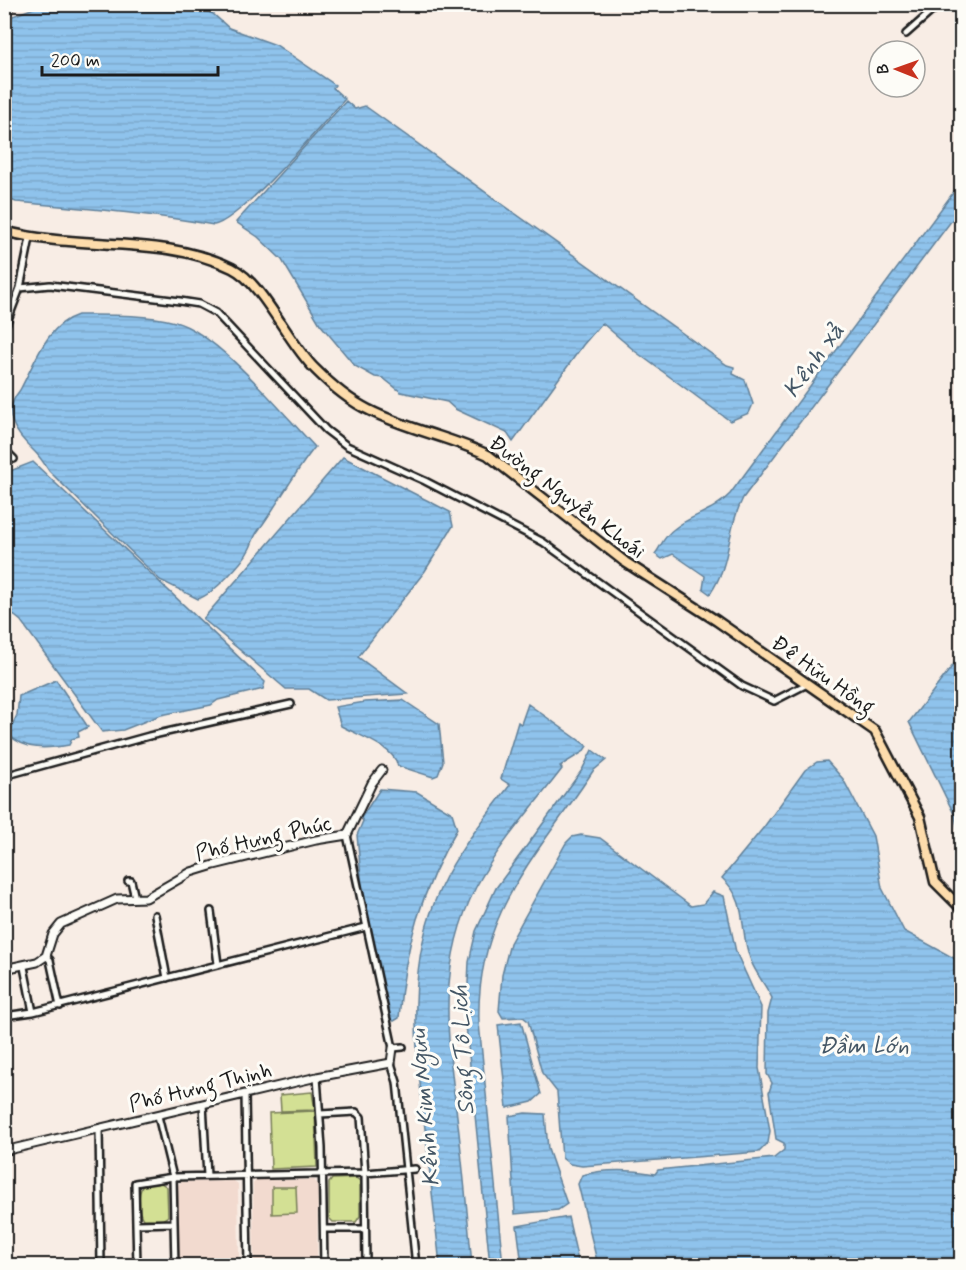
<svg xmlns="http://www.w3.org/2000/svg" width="966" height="1270" font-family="Mynerve,sans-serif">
	<defs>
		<pattern id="water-rules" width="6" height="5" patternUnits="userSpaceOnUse" patternTransform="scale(1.5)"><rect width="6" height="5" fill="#8fc3ec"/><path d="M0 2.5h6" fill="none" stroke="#7ba7ca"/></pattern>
	</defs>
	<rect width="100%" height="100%" fill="#f8ede5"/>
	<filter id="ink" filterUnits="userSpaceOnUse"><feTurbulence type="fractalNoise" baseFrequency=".0167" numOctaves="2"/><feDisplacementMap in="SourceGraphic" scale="12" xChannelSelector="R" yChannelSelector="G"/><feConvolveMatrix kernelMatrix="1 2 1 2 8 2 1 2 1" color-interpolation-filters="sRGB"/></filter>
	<g filter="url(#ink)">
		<!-- built -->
		<path fill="#f2dacf" d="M256 1180H314L318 1184 317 1265 257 1266 254 1263 253 1184Z
			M234 1181 238 1184 239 1263 235 1265H179L177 1186 181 1182Z"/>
		<!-- green -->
		<path fill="#d3e094" stroke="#787e58" stroke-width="1.5" d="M312 1092 315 1110 281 1111 280 1095Z
			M315 1111 317 1167 271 1169 269 1113Z
			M356 1178 360 1181V1216L356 1222H333L329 1218V1183L332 1179Z
			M161 1183 167 1187 168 1216 162 1220 143 1219C137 1211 138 1193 143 1185Z
			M272 1187H296L297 1213 272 1214Z"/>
		<!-- water -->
		<path fill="url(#water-rules)" stroke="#618099" stroke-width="1.5" d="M44 4 192 5 213 14 229 28 276 45 335 85 333 88 345 99C323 123 240 221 214 225 148 213 83 208 16 202L5 198V19Z
			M346 101 355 109 365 106 727 365 734 367 733 374 745 380 753 404 749 413 730 421 636 352 602 323 583 345 513 442 507 433 455 409 447 402 401 392 383 378 375 377 355 366 320 324 282 260 258 237 236 222Z
			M961 182V208L743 498C726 531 732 562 710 594L703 589 705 576 673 554 662 559 655 554C662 545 663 537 674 529 692 514 712 513 730 494Z
			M78 315C109 315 145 314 175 322 218 333 283 414 315 447 294 473 278 504 258 531 254 536 253 542 250 548 243 563 213 594 198 599L160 580 49 471C45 465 41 458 35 452 16 434 0 414 20 390 35 363 46 325 78 315Z
			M343 457 450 512 453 526 425 571 358 657 408 694 326 700 309 689H286L203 619Z
			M33 462 265 682 263 689 218 700 211 705 161 715 123 730 102 732 21 621 5 608V473Z
			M961 655V845L955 816 909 722Z
			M56 680 88 727 78 732 79 737 72 739 69 745C47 749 25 751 8 734L17 715 19 696Z
			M403 700 439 724 443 762 438 775 433 777 398 766C394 747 358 735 341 726L335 707 365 702Z
			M528 704 587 746 583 752 560 766 562 769C533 807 499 844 476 887 434 969 449 1047 459 1133 464 1177 468 1221 472 1265H440C435 1217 429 1169 424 1120 415 1041 406 962 441 887 458 850 485 818 510 785L501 779 518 722 521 724Z
			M592 750 606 760 593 771C537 856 475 914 479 1023L503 1265H490L466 1025 469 962 476 931 496 888 582 770Z
			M827 761 843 779 873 836 882 888 904 931 961 962V1265H598L578 1184 582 1175C605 1169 633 1170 655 1174L658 1170 774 1158 784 1150V1143L776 1139 769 1092 772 1083 767 1074 768 1013 772 998C766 986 755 972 751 961 738 930 750 903 722 878L764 827 805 770 817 762Z
			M380 789 417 792 452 813 457 829C422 889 404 948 399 1018L394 1021 390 1018 362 887 357 835 363 821 361 818Z
			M581 835 600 838 691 906 703 904 713 892 724 896 736 952 761 1007 759 1068 770 1131 768 1143 759 1152 582 1166 570 1164 562 1158 557 1092 542 1073 528 1021 523 1017 503 1018 499 1011 502 975 510 943 566 843 572 837Z
			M521 1022 541 1094 532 1102 507 1108 498 1025Z
			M525 1113 545 1114 548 1149 567 1204 558 1210 515 1214 509 1116Z
			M568 1217 579 1265H522L517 1226Z"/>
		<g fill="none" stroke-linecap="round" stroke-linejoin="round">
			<!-- street casing -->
			<g stroke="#1c1c1c" stroke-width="10">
				<path id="street" d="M4 9 15 4
					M906 34 940 4
					M20 288 50 285 180 301 199 304 216 313 326 430 347 446 425 481 543 542 742 686 774 701 807 684
					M4 330 20 288 30 238
					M4 449 14 459
					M4 776 149 736 291 704
					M347 835 393 1048 403 1047
					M128 881H131L135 898
					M211 911 218 964
					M155 915 167 978
					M46 956 50 960 60 1006
					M24 967 33 1012 366 927
					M4 1016 33 1012
					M391 1063 397 1082 416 1266
					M317 1077 322 1148 324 1266
					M245 1094 248 1266
					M203 1104 207 1176
					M320 1114 356 1112 361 1117 365 1173 366 1266
					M158 1116 173 1177 175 1266
					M99 1128 101 1266
					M137 1224 174 1223
					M324 1229H365
					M137 1266 135 1183 173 1177 365 1173 415 1169"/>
			</g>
			<!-- secondary casing -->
			<g stroke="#1c1c1c" stroke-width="11">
				<path id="secondary" d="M4 969 37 962 46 956 53 934 61 924 117 899 146 898 191 872 214 865 316 840 347 835 372 783 382 770
					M4 1151 317 1077 391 1063 393 1048"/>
			</g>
			<!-- primary casing -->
			<g stroke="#1c1c1c" stroke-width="13">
				<path id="primary" d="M4 231C78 251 162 234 232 268 263 283 288 343 315 369 330 384 350 401 369 410 406 429 450 437 488 455L625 562 717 621 875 731 920 817 935 882 962 909"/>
			</g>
			<!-- street -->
			<use href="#street" stroke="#fdfcf7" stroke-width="5"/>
			<!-- secondary -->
			<use href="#secondary" stroke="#fdfcf7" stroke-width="7"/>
			<!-- primary -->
			<use href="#primary" stroke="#fddcac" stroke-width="8"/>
		</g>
	</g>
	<g text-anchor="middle" stroke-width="6" stroke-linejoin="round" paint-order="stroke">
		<!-- street labels -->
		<g font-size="22" fill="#1c1c1c" stroke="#fdfcf7">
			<text transform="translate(568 496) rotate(37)" y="8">Đường Nguyễn Khoái</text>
			<text transform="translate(824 674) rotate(35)" y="8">Đê Hữu Hồng</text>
			<text transform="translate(263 837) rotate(-13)" y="8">Phố Hưng Phúc</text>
			<text transform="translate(200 1086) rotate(-14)" y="8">Phố Hưng Thịnh</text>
		</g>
		<!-- water labels -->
		<g font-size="24" font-style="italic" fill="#445665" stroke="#fdfcf7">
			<text transform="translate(813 360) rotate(-54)" y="8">Kênh xả</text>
			<text x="864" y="1053">Đầm Lớn</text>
			<text transform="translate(462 1050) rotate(-93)" y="8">Sông Tô Lịch</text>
			<text transform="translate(424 1108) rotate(-95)" y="8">Kênh Kim Ngưu</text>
		</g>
	</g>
	<!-- margin -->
	<rect width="966" height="1270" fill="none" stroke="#fdfcf7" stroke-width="24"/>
	<rect x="12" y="12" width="942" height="1246" fill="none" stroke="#1c1c1c" stroke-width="2" filter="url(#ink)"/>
	<!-- north arrow -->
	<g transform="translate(897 69) rotate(271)"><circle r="28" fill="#fdfcf7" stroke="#a3a29f" stroke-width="1.5"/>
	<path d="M0-4.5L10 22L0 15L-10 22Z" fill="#c8321e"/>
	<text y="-9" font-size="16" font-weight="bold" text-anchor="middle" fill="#1c1c1c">B</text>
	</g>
	<!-- scale -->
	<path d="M42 66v9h176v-9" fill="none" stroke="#1c1c1c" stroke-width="3"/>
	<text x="51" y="66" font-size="18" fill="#1c1c1c" stroke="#fdfcf7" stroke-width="4.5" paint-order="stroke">200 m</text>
</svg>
